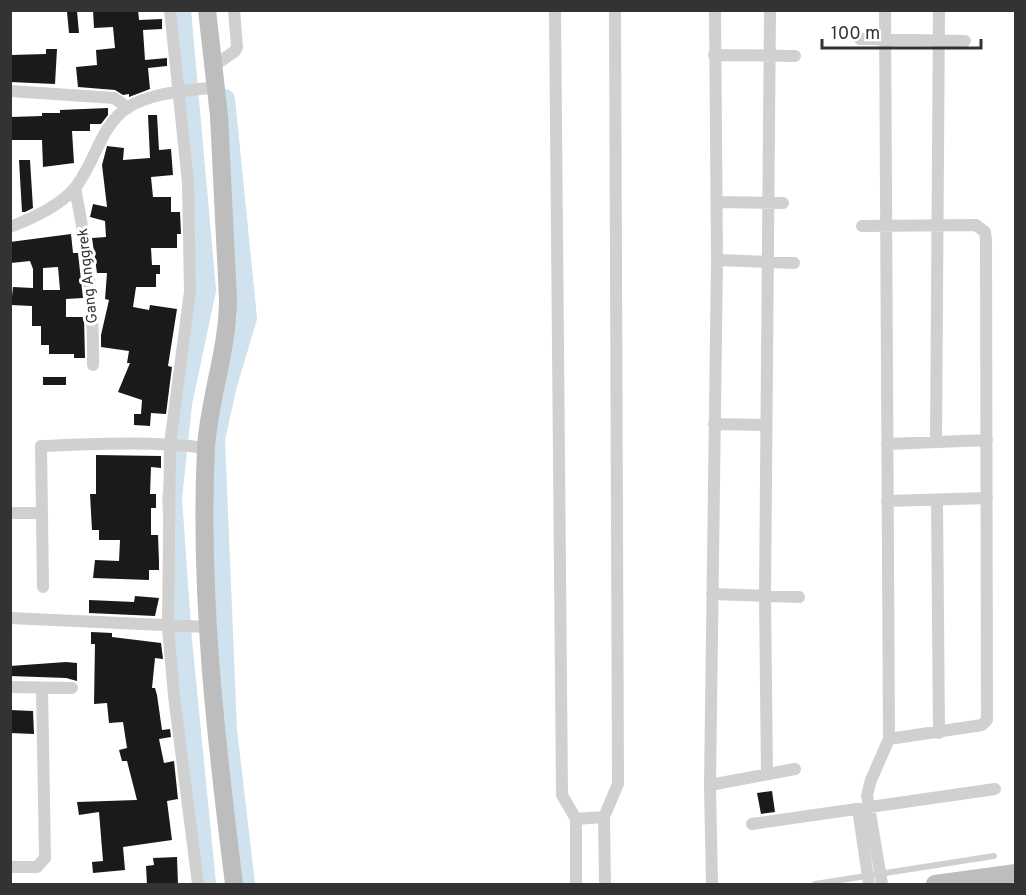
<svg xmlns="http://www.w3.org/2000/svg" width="1026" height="895" font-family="Overpass,sans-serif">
	<rect width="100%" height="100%" fill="#fff"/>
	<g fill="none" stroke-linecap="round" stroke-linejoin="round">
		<!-- river -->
		<path stroke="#cfe2ee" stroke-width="20" d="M181 10 206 290 182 404 172 499 182 640 206 884
			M225 99 247 318 227 385 215 439 227 730 245 884"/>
	</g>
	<!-- building -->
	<path fill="#1a1a1a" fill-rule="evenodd" d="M93 10H138L139 20 162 19V29L143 30 145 60 167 58V66L148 68 150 89 129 97V94L123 95 115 90 78 87 76 67 97 65 96 50 115 48 113 27 94 28Z
		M77 11 79 33H69L67 12Z
		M46 49H57L55 84 10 82V55L46 54Z
		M108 108V115L101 124H90V131H72L74 163 43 167 42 140H12L10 117 42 116V113H60V110Z
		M148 115H157L159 150 171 149 173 175 151 177 153 197H171V212H180L181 234H177V248H151L152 265H160V274H156V287H136L133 307 149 310 150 305 177 309 168 366 172 367 166 414 151 413 150 426 134 425V414H141L142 400 118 392 130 363H127L129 351 101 347V335L109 300 105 299 107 273H97L92 238 106 237 105 221 90 217 93 204 107 207 102 165 107 146 124 148 123 160 150 158Z
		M19 160H30L33 208 25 212H22Z
		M71 234 73 253H78L83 298 66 299V317H84L85 358H74V354H49V345H41V326H32V306L11 305 13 287 33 288V269L30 261 11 263 10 242ZM58 267 60 290H43V268Z
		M43 377H66V385H43Z
		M96 455 161 456V468L151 467 150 494H156V508H151V535H158L159 562V570H149V580L93 578 95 560 119 561 120 540H99V530H92L90 494H96Z
		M135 596 159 598 155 616 89 613V600L134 602Z
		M91 632 112 633V637L161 643 163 659 155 658 152 688H155L157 695 162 730 170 729 171 737 159 739 164 763 174 761 178 799 167 801 172 840 123 847 125 870 93 873 92 862 103 861 99 812 79 815 77 802 137 800 127 761H122L119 750 127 748 123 722 109 723 107 703 94 704 95 644H91Z
		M66 662 77 663V681L66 678 10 676V666Z
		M10 710 33 711 34 734 10 733Z
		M772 791 775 812 761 814 757 793Z
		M177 857 178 885H147L146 866 154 865 153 858Z"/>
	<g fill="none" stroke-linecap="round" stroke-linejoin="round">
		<!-- lane -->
		<path stroke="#d0d0d0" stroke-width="6" d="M815 884 994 856"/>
		<!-- street -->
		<path stroke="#d0d0d0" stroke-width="12" d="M170 10 188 183 190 291 170 444 168 627 174 696 198 884
			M555 10 562 795 576 819V884
			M860 39 965 41
			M714 55 795 56
			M215 65 235 51 237 47 234 10
			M10 91 114 98 128 108
			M75 188C87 247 94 304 93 365
			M717 202 783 203
			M862 226 976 225 985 232 986 240 987 720 982 725 889 739
			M10 227C31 219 59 206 74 189 94 166 100 126 127 108 152 92 187 91 216 87
			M717 260 794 263
			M714 424 766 425
			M936 442 939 10
			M887 444 987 440
			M937 500 939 733
			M887 501 987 498
			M10 513H42
			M43 587 41 446C96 444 151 441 206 448
			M712 594 799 597
			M10 618 208 627
			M10 687 72 688
			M767 774 765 596 770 10
			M710 785 795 769
			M858 809 869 884
			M576 819 604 817
			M752 824 995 789
			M10 867H37L45 858 42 688
			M605 884 604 817 618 784 615 10
			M712 884 710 785 717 260 715 10
			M882 884 867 795 871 780 889 739 885 10"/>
		<!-- secondary -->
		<path stroke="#bdbdbd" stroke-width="18" d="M207 10 219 116 228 299C228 350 209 398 206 448 199 593 216 741 234 884
			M935 884 1016 873"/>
	</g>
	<g text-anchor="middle" stroke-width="6" stroke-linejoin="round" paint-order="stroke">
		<!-- street labels -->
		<g font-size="15" fill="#333" stroke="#fff">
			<text transform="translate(87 276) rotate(-96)" y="5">Gang Anggrek</text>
		</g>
	</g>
	<!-- border -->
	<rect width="1026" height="895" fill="none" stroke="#333333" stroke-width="24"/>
	<!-- scale -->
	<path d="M822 39v9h159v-9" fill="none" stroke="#333333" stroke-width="3"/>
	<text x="831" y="39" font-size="18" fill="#333333" stroke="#ffffff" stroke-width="4.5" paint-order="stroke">100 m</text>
</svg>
